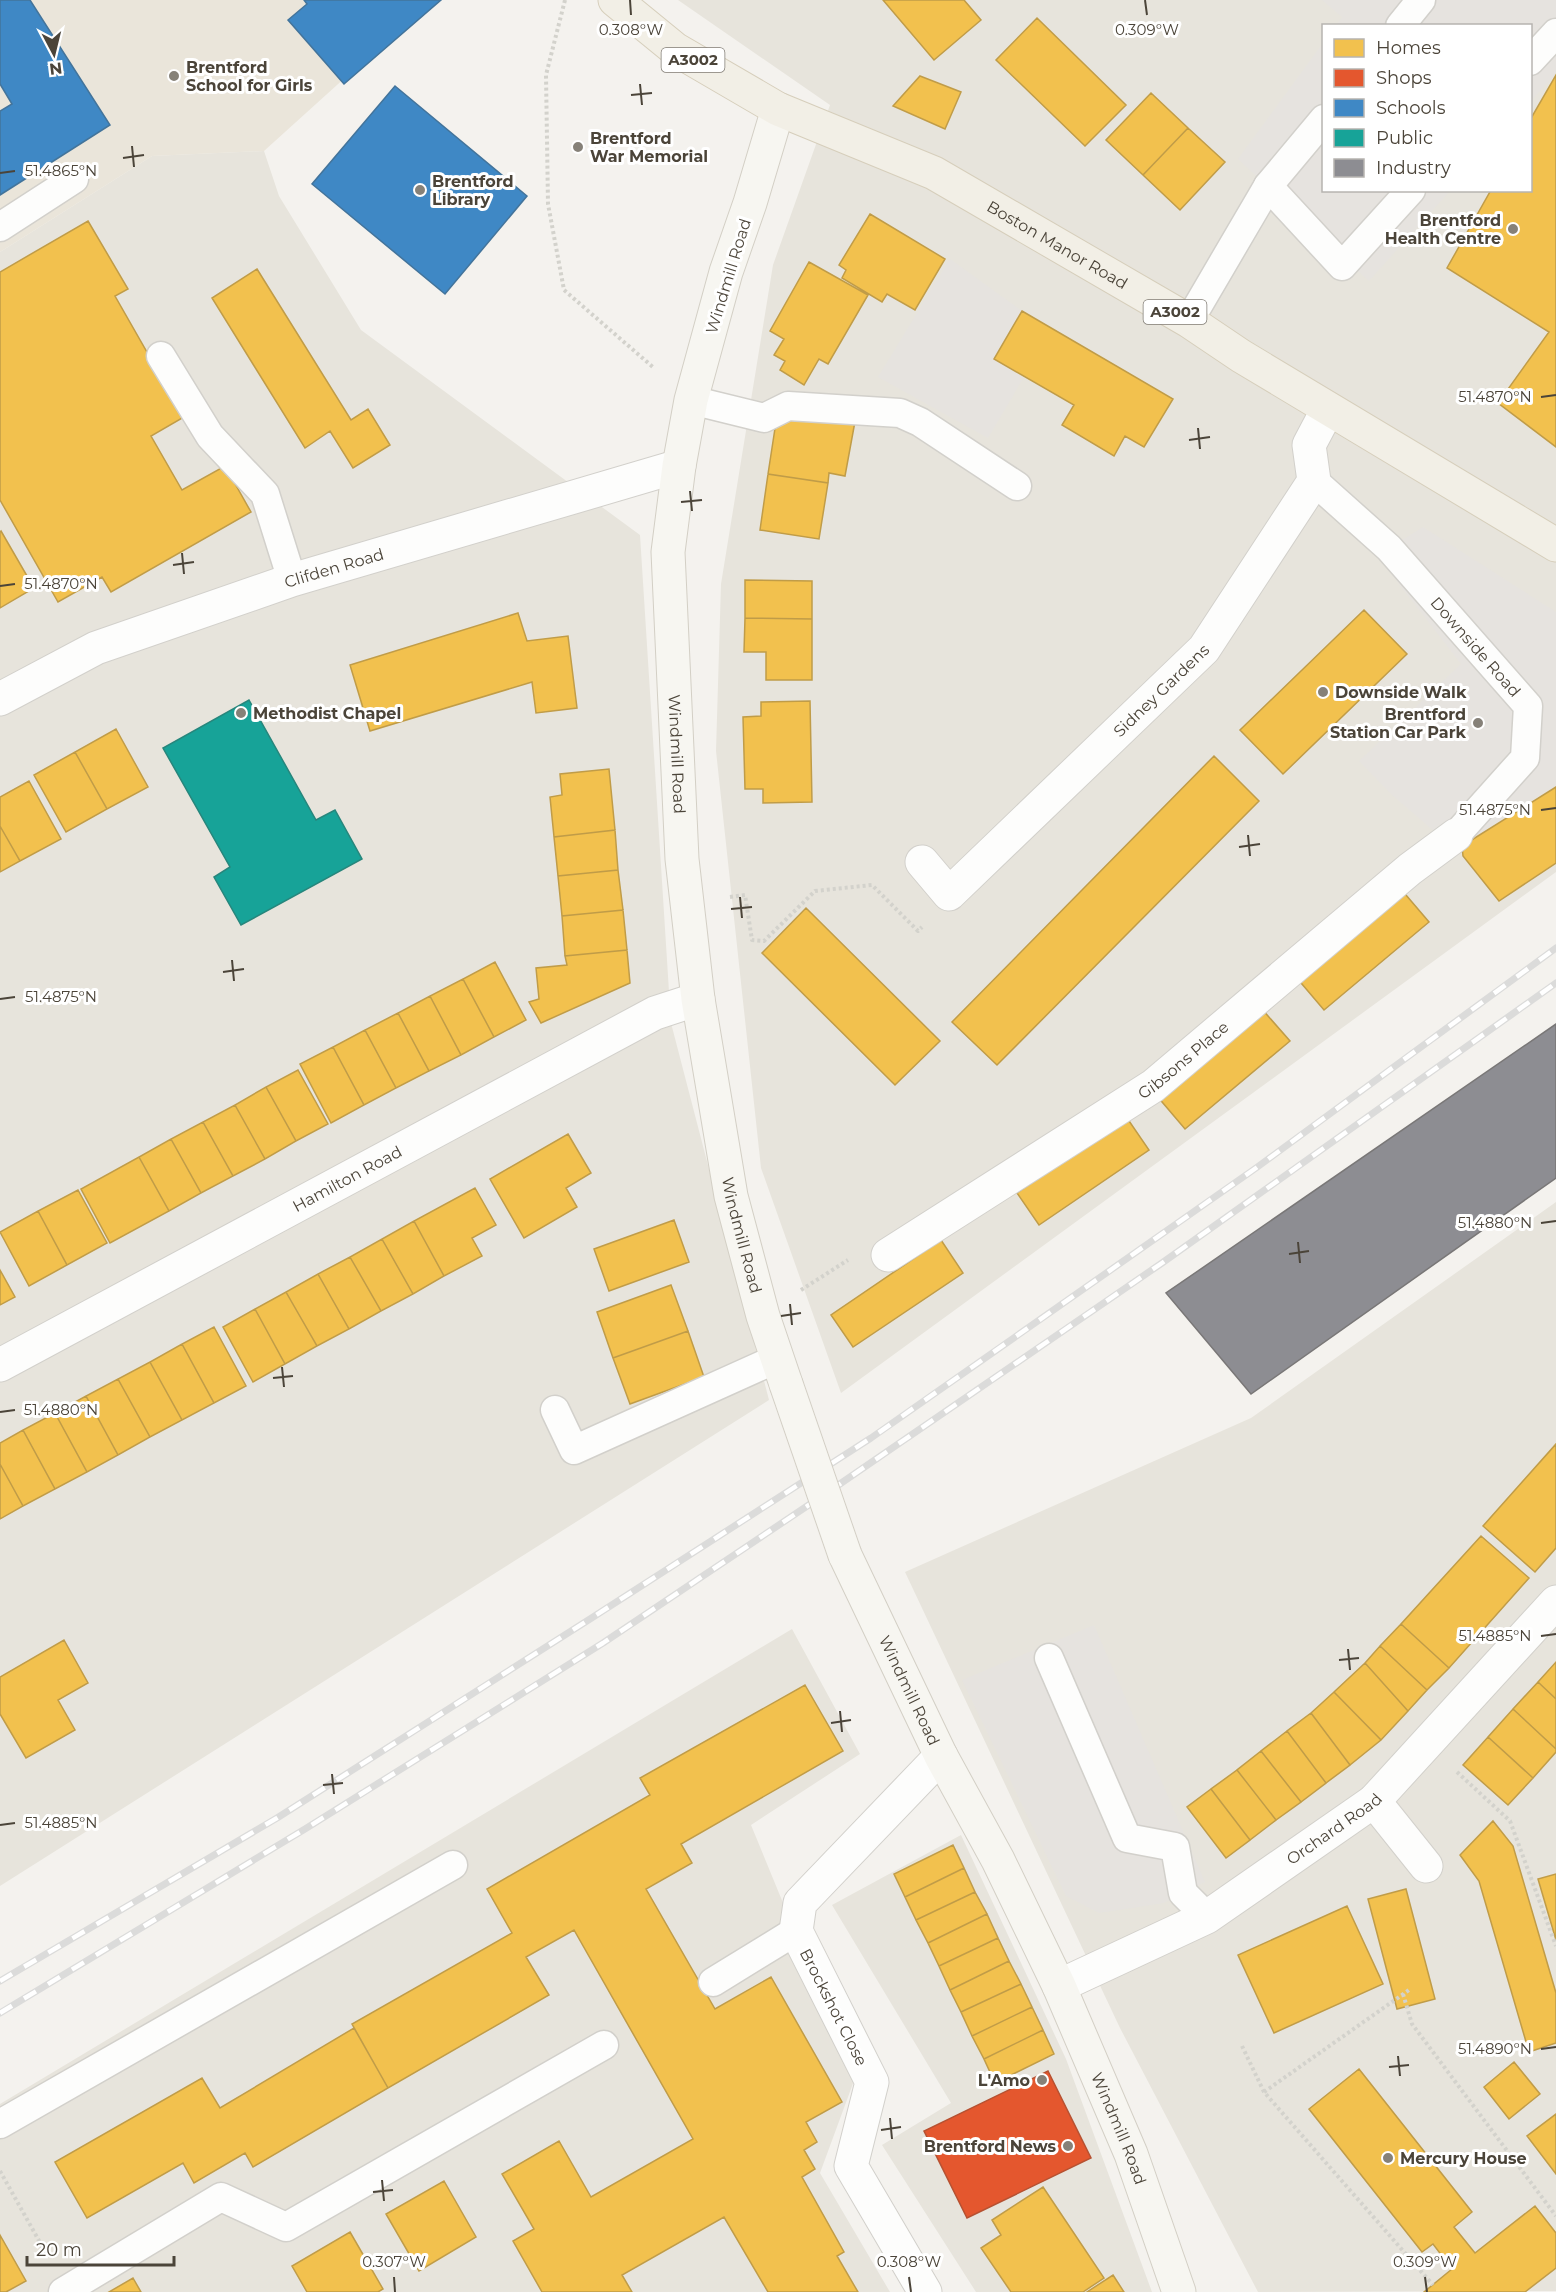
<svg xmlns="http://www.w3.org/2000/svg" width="1556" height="2292" font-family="Montserrat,sans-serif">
	<rect width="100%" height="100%" fill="#f4f2ee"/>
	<!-- residential -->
	<path fill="#e7e4dc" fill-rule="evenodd" d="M678 0H1556V872L841 1393 761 1168 716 751 721 584 773 265 830 105ZM1324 26H1530V190H1324Z
		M264 151 279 196 361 330 640 535 671 1023 769 1400 0 1886V252L152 156Z
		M1556 1202V2291L1258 2292 1120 2028 905 1572 1251 1418Z
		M792 1629 860 1754 751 1825 855 2078 820 2173 890 2292H0V2104Z
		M961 1835 1066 2059 1152 2292H976L882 2145 951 2103 832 1905Z"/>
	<!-- education -->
	<path fill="#eae5da" d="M0 0H431L264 151 152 156 0 252Z"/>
	<!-- parking -->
	<path fill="#e6e3df" d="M1322 0H1556V73L1531 101 1530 26 1336 25 1342 17Z
		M1323 43 1324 190 1450 191 1369 281 1238 159Z
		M950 259 1022 311 994 359 1024 377 988 438 878 377Z
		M1423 527 1556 612V793L1463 856 1392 795 1359 761 1461 664 1381 561 1389 548Z
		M1094 1625 1205 1882 1164 1903 1099 1913 1066 1896 962 1680Z"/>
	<!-- homes -->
	<path fill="#f2c14e" stroke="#c09c48" stroke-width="1.5" d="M883 0H964L981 20 934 60Z
		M1037 18 1126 105 1085 146 996 60Z
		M1556 75V447L1498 403 1549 332 1447 268 1491 190H1530V120Z
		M920 76 961 92 945 129 893 106Z
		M1151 93 1188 128 1143 175 1106 140Z
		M1188 128 1225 162 1180 210 1143 175Z
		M870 214 945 259 915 310 887 294 882 302 842 278 846 270 839 265Z
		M88 221 128 289 115 296 184 417 151 436 182 490 225 466 251 512 111 592 102 577 58 602 0 500V272Z
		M809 262 868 295 828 364 819 359 804 385 780 370 785 361 774 355 784 339 770 331Z
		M257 269 351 420 368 409 390 445 353 468 330 431 305 448 212 298Z
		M1022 311 1173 399 1144 447 1125 436 1114 456 1062 425 1074 405 994 359Z
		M833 412 856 416 845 476 829 473 828 483 768 474 776 422Z
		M768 474 828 483 819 539 760 530Z
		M1 531 34 588 0 608V532Z
		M745 580 812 581V619L745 618Z
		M1364 610 1407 654 1283 774 1240 730Z
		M518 613 527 641 568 636 577 708 536 713 532 682 370 731 350 665Z
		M745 618 812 619V680H766V652H744Z
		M810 701 812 802 763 803V789H745L743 717 761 716V702Z
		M116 729 148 787 107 809 75 752Z
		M75 752 107 809 66 832 34 775Z
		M1214 756 1259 801 997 1065 952 1022Z
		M609 769 615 830 554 837 550 797 562 795 560 774Z
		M29 781 61 839 20 861 0 826V797Z
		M1556 787V863L1499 901 1463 856 1462 846Z
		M0 826 20 861 0 872Z
		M615 830 618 870 558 876 554 837Z
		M618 870 623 910 562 916 558 876Z
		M1400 888 1429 922 1324 1010 1296 977Z
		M806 908 940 1041 895 1085 762 953Z
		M623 910 627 950 565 956 562 916Z
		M627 950 630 983 541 1023 529 1002 539 999 536 968 567 965 565 956Z
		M495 962 526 1020 494 1037 463 979Z
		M463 979 494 1037 461 1055 430 996Z
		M430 996 461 1055 429 1071 398 1013Z
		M1261 1008 1290 1041 1185 1129 1157 1096Z
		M398 1013 429 1071 396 1088 365 1030Z
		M365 1030 396 1088 364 1105 333 1047Z
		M333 1047 364 1105 331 1123 300 1064Z
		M298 1070 328 1124 296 1141 266 1087Z
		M266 1087 296 1141 265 1159 235 1105Z
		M235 1105 265 1159 233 1176 203 1122Z
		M1127 1118 1149 1150 1039 1225 1017 1193Z
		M203 1122 233 1176 201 1193 171 1139Z
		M568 1134 591 1173 566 1188 577 1207 524 1238 490 1179Z
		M171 1139 201 1193 169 1211 139 1157Z
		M139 1157 169 1211 110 1243 81 1189Z
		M475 1188 496 1225 472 1238 482 1256 444 1276 414 1221Z
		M78 1190 107 1243 67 1265 38 1211Z
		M38 1211 67 1265 29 1286 0 1232Z
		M674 1220 689 1262 609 1291 594 1249Z
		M414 1221 444 1276 413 1294 382 1239Z
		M382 1239 413 1294 381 1311 350 1257Z
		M941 1240 963 1273 853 1347 831 1315Z
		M350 1257 381 1311 349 1329 318 1274Z
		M0 1270 15 1297 0 1305Z
		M318 1274 349 1329 317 1346 286 1292Z
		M671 1285 688 1331 613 1358 597 1312Z
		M286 1292 317 1346 285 1364 255 1309Z
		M255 1309 285 1364 253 1382 223 1327Z
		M214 1327 246 1386 214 1403 182 1344Z
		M688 1331 704 1377 630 1404 613 1358Z
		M182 1344 214 1403 182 1420 150 1362Z
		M150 1362 182 1420 150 1437 118 1379Z
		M118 1379 150 1437 118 1455 86 1396Z
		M86 1396 118 1455 87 1472 55 1413Z
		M55 1413 87 1472 55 1489 23 1430Z
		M23 1430 55 1489 23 1506 0 1464V1443Z
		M1556 1444V1548L1535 1572 1483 1526Z
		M0 1464 23 1506 0 1519Z
		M1481 1536 1529 1578 1449 1668 1401 1624Z
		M1401 1624 1449 1668 1427 1690 1380 1646Z
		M64 1640 88 1683 58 1700 75 1730 26 1758 0 1714V1677Z
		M1380 1646 1427 1690 1408 1711 1365 1663Z
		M1556 1662V1699L1538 1682Z
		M1365 1663 1408 1711 1381 1740 1334 1692Z
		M1538 1682 1556 1699V1749L1513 1709Z
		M805 1685 843 1751 681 1844 692 1863 646 1889 715 2009 771 1977 842 2102 806 2122 817 2142 804 2150 815 2169 802 2177 844 2252 837 2256 858 2292H768L724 2217 622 2275 632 2292H542L513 2241 534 2229 502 2174 559 2141 591 2197 693 2139 574 1930 526 1957 549 1995 388 2088 352 2024 512 1933 487 1889 650 1795 640 1778Z
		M1334 1692 1381 1740 1350 1765 1311 1713Z
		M1513 1709 1556 1749V1752L1533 1778 1488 1737Z
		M1311 1713 1350 1765 1326 1783 1287 1731Z
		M1287 1731 1326 1783 1301 1802 1261 1751Z
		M1488 1737 1533 1778 1508 1805 1463 1765Z
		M1261 1751 1301 1802 1276 1820 1237 1770Z
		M1237 1770 1276 1820 1250 1840 1211 1789Z
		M1211 1789 1250 1840 1226 1858 1187 1807Z
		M1493 1821 1513 1846 1556 1993V2043L1529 2052 1479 1881 1460 1855Z
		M953 1845 964 1868 905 1897 894 1874Z
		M964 1868 975 1892 916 1920 905 1897Z
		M1556 1874V1940L1538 1879Z
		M1406 1889 1435 1999 1397 2009 1368 1899Z
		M975 1892 987 1914 928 1943 916 1920Z
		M1347 1906 1383 1984 1274 2033 1238 1955Z
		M987 1914 998 1938 939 1966 928 1943Z
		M998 1938 1009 1961 950 1990 939 1966Z
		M1009 1961 1021 1984 961 2012 950 1990Z
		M1021 1984 1032 2007 972 2036 961 2012Z
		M1032 2007 1043 2030 984 2059 972 2036Z
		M354 2028 388 2088 253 2167 245 2153 194 2183 183 2163 87 2218 55 2162 202 2078 220 2108Z
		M1043 2030 1054 2054 995 2083 984 2059Z
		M1514 2062 1540 2094 1509 2119 1484 2087Z
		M1359 2069 1472 2212 1454 2227 1475 2253 1535 2206 1556 2233V2268L1525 2292H1424L1452 2269 1433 2244 1422 2252 1309 2109Z
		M1556 2114V2174L1527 2136Z
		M444 2181 476 2237 419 2271 386 2214Z
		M1043 2187 1104 2278 1083 2292H1011L981 2248 1001 2235 992 2220Z
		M350 2232 383 2289 378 2292H307L292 2266Z
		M0 2235 26 2281 6 2292H0Z
		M1113 2275 1124 2292H1087Z
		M133 2278 141 2292H109Z"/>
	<!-- shops -->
	<path fill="#e4572e" stroke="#b65131" stroke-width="1.5" d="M1048 2071 1091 2158 967 2218 924 2131Z"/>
	<!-- schools -->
	<path fill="#3f88c5" stroke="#43749b" stroke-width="1.5" d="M0 0H30L110 125 0 195V111L12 104 0 84Z
		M304 0H441L344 84 288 20 307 4Z
		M395 86 527 196 445 294 312 184Z"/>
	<!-- public -->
	<path fill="#17a398" stroke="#27867c" stroke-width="1.5" d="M249 700 316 820 335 810 362 859 241 925 214 877 230 867 163 748Z"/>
	<!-- industry -->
	<path fill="#8d8d92" stroke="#797777" stroke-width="1.5" d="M1556 1024V1178L1251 1394 1166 1293Z"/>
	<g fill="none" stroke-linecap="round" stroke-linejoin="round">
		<!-- lane casing -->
		<g stroke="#d2d0cb" stroke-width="31">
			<g id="lane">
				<path d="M1400 26 1421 0"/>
				<path d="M1530 61 1556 33"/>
				<path d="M1268 186 1342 266 1411 190"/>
				<path d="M0 227 74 179"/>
				<path d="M1189 321 1268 186 1324 119"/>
				<path d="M161 356 210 436 265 494 292 580"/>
				<path d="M691 400 764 418 788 406 900 413 920 422 1017 486"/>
				<path id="s1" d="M1314 481 1389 548 1528 706 1525 758 1456 835"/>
				<path d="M555 1410 574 1450 776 1359"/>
				<path d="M1049 1658 1127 1838 1175 1847 1183 1893 1207 1917"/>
				<path d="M713 1982 796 1931"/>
				<path d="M0 2124 453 1865"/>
				<path d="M63 2292 221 2197 286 2227 604 2045"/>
			</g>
		</g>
		<!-- street casing -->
		<g stroke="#d2d0cb" stroke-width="35">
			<g id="street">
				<path id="s2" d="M0 699 96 648 292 580 679 466"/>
				<path id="s3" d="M922 862 949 894 1204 649 1314 481 1309 445 1328 409"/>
				<path id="s4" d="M888 1255 1153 1086 1410 869 1456 835"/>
				<path id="s5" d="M0 1365 655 1013 698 999"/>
				<path d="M1374 1801 1426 1866"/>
				<path id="s6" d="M1059 1986 1207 1917 1374 1801 1556 1602"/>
				<path d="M925 2292 851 2166 872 2082 796 1931 800 1903 941 1756"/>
			</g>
		</g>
		<!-- secondary casing -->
		<g stroke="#d3cfc5" stroke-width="35">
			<g id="secondary">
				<path id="s7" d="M778 109 750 203 726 272 691 400 679 466 668 552 682 859 698 999 731 1196 763 1316 786 1384"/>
				<path id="s8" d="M845 1555 941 1756 998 1860 1059 1986 1131 2154 1179 2292"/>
			</g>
		</g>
		<!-- primary casing -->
		<g stroke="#d6cebb" stroke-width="35">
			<g id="primary">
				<path id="s9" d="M615 0 675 49 778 109 934 173 1189 321 1241 356 1556 545"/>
			</g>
		</g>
		<!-- path -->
		<path stroke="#d3d2cc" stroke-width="4" stroke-dasharray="3 3" stroke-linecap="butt" d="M565 0 546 75 548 204 564 290 654 368
			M730 897 745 895 752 940 764 941 815 891 872 885 918 931 922 927
			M801 1290 848 1260
			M1457 1772 1510 1821 1556 1946
			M1403 1994 1412 2024 1556 2216
			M1242 2046 1264 2092 1433 2285
			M1264 2092 1409 1990
			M0 2171 47 2255"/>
		<!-- lane -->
		<use href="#lane" stroke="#fdfdfc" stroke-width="28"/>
		<!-- street -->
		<use href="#street" stroke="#fdfdfc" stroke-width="33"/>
		<!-- secondary -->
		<use href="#secondary" stroke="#f7f6f1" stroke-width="33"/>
		<!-- primary -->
		<use href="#primary" stroke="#f2efe6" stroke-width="33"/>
		<!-- rail casing -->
		<g stroke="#dbdbda" stroke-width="7">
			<path id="rail" d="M0 1981 277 1818 590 1619 871 1438 1256 1168 1556 948
				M0 2013 305 1829 603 1643 834 1488 1162 1263 1556 983"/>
		</g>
		<!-- rail -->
		<use href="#rail" stroke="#fff" stroke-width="4.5" stroke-dasharray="14" stroke-linecap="butt"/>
		<!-- secondary-bridge casing -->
		<g stroke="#d3cfc5" stroke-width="35" stroke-linecap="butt">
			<path id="secondary-bridge" d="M786 1384 845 1555"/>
		</g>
		<!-- secondary-bridge -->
		<use href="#secondary-bridge" stroke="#f7f6f1" stroke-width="33"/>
	</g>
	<!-- ticks -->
	<path fill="none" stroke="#4b4439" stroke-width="2" d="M630 0 631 15M1145 0 1147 15M640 84 642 105M631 95 652 93M132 146 134 167M123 158 144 155M0 173 15 171M1541 397 1556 395M1198 428 1200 449M1189 440 1210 437M690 491 692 511M681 502 702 500M182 553 184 574M173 565 194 562M0 586 15 584M1541 810 1556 808M1248 835 1250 856M1239 847 1260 844M740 897 742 918M731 909 752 907M232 960 234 981M223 972 244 969M0 999 15 997M1541 1223 1556 1221M1298 1242 1300 1263M1289 1254 1309 1251M790 1304 792 1325M781 1316 801 1313M282 1367 284 1387M273 1378 293 1376M0 1412 15 1410M1541 1636 1556 1634M1348 1649 1350 1670M1339 1660 1359 1658M840 1711 842 1732M831 1723 851 1720M332 1774 334 1794M323 1785 343 1783M0 1825 15 1823M1541 2049 1556 2047M1398 2056 1400 2076M1389 2067 1409 2065M890 2118 892 2139M881 2130 901 2127M382 2180 384 2201M373 2192 393 2190M394 2277 395 2292M909 2277 911 2292M1425 2277 1427 2292"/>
	<!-- markers -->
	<g fill="#868178" stroke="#fff" stroke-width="2">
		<circle cx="174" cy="76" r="6"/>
		<circle cx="578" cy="147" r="6"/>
		<circle cx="420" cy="190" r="6"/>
		<circle cx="1513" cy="229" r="6"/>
		<circle cx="1323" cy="692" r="6"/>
		<circle cx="241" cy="713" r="6"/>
		<circle cx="1478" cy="723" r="6"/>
		<circle cx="1042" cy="2080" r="6"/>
		<circle cx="1068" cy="2146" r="6"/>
		<circle cx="1388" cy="2158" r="6"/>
	</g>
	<g text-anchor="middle" stroke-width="6" stroke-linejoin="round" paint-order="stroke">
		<!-- shield labels -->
		<g fill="#fff" stroke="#817c74" stroke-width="1.5">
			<rect x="661.5" y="48" width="63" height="24" rx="4.5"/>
			<rect x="1143.5" y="300" width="63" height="24" rx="4.5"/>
		</g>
		<g font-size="15" font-weight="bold" fill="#4b4439">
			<text x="693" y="65">A3002</text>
			<text x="1175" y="317">A3002</text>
		</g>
		<!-- poi labels -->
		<g font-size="16" font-weight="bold" fill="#4b4439" stroke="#fff" text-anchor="start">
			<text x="186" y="73">Brentford<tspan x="186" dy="18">School for Girls</tspan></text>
			<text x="590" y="144">Brentford<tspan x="590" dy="18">War Memorial</tspan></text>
			<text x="432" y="187">Brentford<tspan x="432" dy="18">Library</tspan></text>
			<text x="1501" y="226" text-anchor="end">Brentford<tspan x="1501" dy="18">Health Centre</tspan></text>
			<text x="1335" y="698">Downside Walk</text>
			<text x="253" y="719">Methodist Chapel</text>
			<text x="1466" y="720" text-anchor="end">Brentford<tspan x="1466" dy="18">Station Car Park</tspan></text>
			<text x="1030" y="2086" text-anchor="end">L'Amo</text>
			<text x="1056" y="2152" text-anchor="end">Brentford News</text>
			<text x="1400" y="2164">Mercury House</text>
		</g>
		<!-- street labels -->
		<g font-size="16" fill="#4b4439" stroke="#fff">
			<text dy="6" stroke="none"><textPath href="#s9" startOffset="508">Boston Manor Road</textPath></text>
			<text transform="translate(728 276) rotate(-73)" y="6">Windmill Road</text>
			<text dy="6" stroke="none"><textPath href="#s2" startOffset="360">Clifden Road</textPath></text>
			<text dy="6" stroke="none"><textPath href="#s1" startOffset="232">Downside Road</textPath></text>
			<text dy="6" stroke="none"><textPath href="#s3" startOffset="336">Sidney Gardens</textPath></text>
			<text dy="6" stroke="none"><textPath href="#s7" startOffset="660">Windmill Road</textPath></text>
			<text dy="6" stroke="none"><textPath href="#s4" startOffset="354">Gibsons Place</textPath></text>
			<text dy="6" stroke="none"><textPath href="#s5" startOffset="394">Hamilton Road</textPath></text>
			<text dy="6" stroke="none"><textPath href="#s7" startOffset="1146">Windmill Road</textPath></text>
			<text dy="6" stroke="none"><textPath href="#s8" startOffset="150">Windmill Road</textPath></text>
			<text dy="6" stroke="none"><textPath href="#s6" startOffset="318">Orchard Road</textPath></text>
			<text transform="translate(834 2007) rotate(63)" y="6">Brockshot Close</text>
			<text dy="6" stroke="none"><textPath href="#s8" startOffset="636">Windmill Road</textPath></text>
		</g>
	</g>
	<g font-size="15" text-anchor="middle" fill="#4b4439" stroke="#fff" stroke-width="6" stroke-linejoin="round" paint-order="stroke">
		<text x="631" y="35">0.308°W</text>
		<text x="1147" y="35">0.309°W</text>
		<text x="61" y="176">51.4865°N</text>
		<text x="1495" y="402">51.4870°N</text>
		<text x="61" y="589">51.4870°N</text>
		<text x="1495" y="815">51.4875°N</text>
		<text x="61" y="1002">51.4875°N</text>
		<text x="1495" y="1228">51.4880°N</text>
		<text x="61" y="1415">51.4880°N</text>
		<text x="1495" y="1641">51.4885°N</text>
		<text x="61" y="1828">51.4885°N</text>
		<text x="1495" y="2054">51.4890°N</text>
		<text x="394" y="2267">0.307°W</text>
		<text x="909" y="2267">0.308°W</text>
		<text x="1425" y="2267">0.309°W</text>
	</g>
	<!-- legend -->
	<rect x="1322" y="24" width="210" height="168" fill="#ffffff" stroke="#b7b4b0" stroke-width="1.5"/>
	<rect x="1334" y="39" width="30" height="18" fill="#f2c14e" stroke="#b7b4b0" stroke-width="1.5"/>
	<text x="1376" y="54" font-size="18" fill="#4b4439">Homes</text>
	<rect x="1334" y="69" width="30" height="18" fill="#e4572e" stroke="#b7b4b0" stroke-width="1.5"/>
	<text x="1376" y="84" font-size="18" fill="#4b4439">Shops</text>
	<rect x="1334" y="99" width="30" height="18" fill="#3f88c5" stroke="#b7b4b0" stroke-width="1.5"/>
	<text x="1376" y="114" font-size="18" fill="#4b4439">Schools</text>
	<rect x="1334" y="129" width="30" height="18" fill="#17a398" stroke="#b7b4b0" stroke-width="1.5"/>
	<text x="1376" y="144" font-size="18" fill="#4b4439">Public</text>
	<rect x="1334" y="159" width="30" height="18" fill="#8d8d92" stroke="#b7b4b0" stroke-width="1.5"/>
	<text x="1376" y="174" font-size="18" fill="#4b4439">Industry</text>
	<!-- north arrow -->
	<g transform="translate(54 54) rotate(173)" stroke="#ffffff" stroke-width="4.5" paint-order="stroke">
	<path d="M0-4.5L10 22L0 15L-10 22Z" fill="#4b4439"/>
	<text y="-9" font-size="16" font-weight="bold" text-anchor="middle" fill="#4b4439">N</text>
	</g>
	<!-- scale -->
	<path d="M27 2256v9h147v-9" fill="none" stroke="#4b4439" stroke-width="3"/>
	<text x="36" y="2256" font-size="18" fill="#4b4439" stroke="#ffffff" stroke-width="4.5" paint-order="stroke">20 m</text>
</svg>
